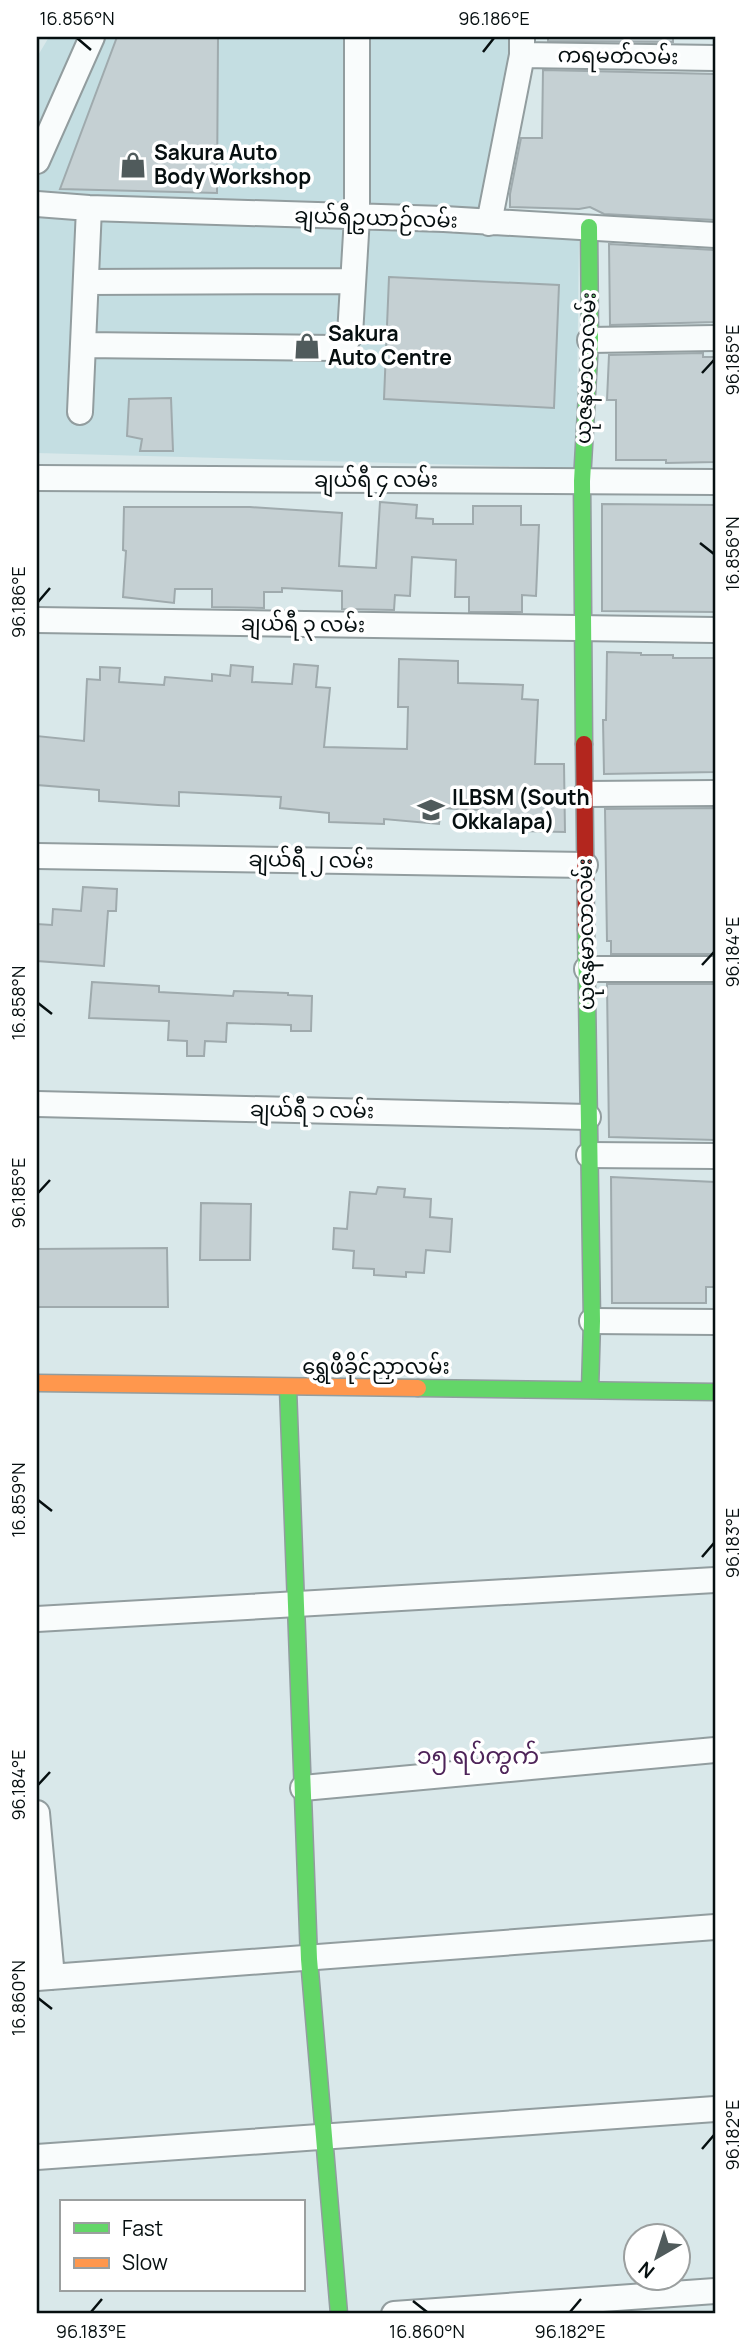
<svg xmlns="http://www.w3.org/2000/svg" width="752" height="2351" font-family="Manrope,'Noto Sans Myanmar',sans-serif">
	<rect width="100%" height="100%" fill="#d9e8ea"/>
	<!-- built -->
	<path fill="#c4dee2" d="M49 37H517L502 234 579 239 576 468 37 453V57Z"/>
	<!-- building -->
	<path fill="#c5d0d3" stroke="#9faaad" stroke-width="2" d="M117 37H218L217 193 60 189Z
		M548 37H673V42L548 41Z
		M543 70 715 74V220L604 214 590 207 579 209 510 207V194L521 138H542Z
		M609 244 715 250V322L610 325Z
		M389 277 559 285 554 408 384 399Z
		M703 353V357H715V462L666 463V460H616V400H607L609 355Z
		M171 398 173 451H140L142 439 127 436 129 399Z
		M380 502 417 505 416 518 433 519V524H473V506H521V525H539L536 596 522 595V612H469V597H455L456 560 412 557 410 596 395 595 394 610 342 609V591L282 588V592H264V608L212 607V589H175L174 603 123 597 126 551 123 550 124 507H250L342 513 339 566 376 568Z
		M602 504 715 505V612L602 611Z
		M607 652 641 653V655H673V658H715V772L604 774 603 720H606Z
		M399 659 458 661V683L523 685 522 699 538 700 535 764H564L565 832 520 831V826L477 824 478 810 441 808 439 824 384 819V824L329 822V813L280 808 281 797 179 792V806L158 805 99 801V790L37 785V736L84 741 87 679 100 680V667L120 668 119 682 164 685 165 677 212 681V674L230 676 231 665 253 667 252 682 292 684 294 664 318 666 316 687 330 688 324 747 407 749 408 707H398Z
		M715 808V954H611V941H607L605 809Z
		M83 887 117 889 116 911H108L104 966 37 961V924L52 925 53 909 81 911Z
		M92 982 159 986V992L233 996 234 991 288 993V995L312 996 311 1031H291V1025L227 1023 226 1042 205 1041 204 1056H187V1041L168 1040 169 1021 89 1018Z
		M607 984H715V1140L609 1137Z
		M611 1177 715 1182V1287H706V1303H612Z
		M378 1187 405 1189 404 1197 431 1199 430 1217 452 1219 450 1252 426 1250 424 1273 406 1272V1277L374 1275V1269L353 1268 354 1251 333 1249 334 1228 347 1229 350 1192 376 1194Z
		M201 1203 251 1204 250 1260H200Z
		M167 1248 168 1307H37V1249Z"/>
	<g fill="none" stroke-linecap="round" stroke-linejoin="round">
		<!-- street casing -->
		<g stroke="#929d9f" stroke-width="28">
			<path id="street" d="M522 55 715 58
				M37 161 92 37
				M37 204 89 208 444 219 715 235
				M489 223 522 55V37
				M86 282 353 281
				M590 340 715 338
				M84 345 334 348 345 344 350 335 357 217V37
				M80 412 89 208
				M37 478 715 482
				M37 620 715 630
				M586 794 715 793
				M37 856 585 865
				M587 969H715
				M37 1104 588 1117
				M589 1155 715 1156
				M592 1321 715 1322
				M37 1619 715 1580
				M303 1788 715 1750
				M37 1813 52 1977
				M37 1978 715 1927
				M37 2157 715 2109
				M394 2314 715 2291"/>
		</g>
		<!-- fast casing -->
		<g stroke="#929d9f" stroke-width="19">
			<path id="fast" d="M584 744 582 481 590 340 589 227
				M586 930 592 1321 590 1390
				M288 1388 309 1959 339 2314
				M418 1388 715 1392"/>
		</g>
		<!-- slow casing -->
		<g stroke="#929d9f" stroke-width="19">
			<path id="slow" d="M37 1383 418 1388"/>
		</g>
		<!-- jam casing -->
		<g stroke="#929d9f" stroke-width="19">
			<path id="jam" d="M584 744 586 930"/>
		</g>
		<!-- street -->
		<use href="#street" stroke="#f9fcfc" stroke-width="24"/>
		<!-- fast -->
		<use href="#fast" stroke="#63d668" stroke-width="16"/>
		<!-- slow -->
		<use href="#slow" stroke="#ff974d" stroke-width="16"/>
		<!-- jam -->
		<use href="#jam" stroke="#b3261e" stroke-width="16"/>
	</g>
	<!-- ticks -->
	<path fill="none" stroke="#060f10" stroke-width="2.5" d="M77 38 91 50M483 52 494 38M702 373 714 360M700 543 714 554M38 602 50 588M702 965 714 952M38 1003 52 1014M38 1193 50 1180M38 1500 52 1511M702 1557 714 1543M38 1785 50 1772M38 1998 52 2009M702 2149 714 2135M413 2301 427 2312M91 2312 102 2299M570 2312 581 2299"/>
	<!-- icons -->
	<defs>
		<g id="shop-bare" transform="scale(2.1)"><path d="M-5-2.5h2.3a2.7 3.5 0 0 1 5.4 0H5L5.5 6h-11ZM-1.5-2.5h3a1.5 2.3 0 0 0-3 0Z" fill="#505b5c" stroke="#fff" stroke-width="2.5" paint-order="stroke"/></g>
		<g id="school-bare" transform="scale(2.1)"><path d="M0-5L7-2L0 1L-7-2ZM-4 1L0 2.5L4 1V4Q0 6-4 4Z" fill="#505b5c" stroke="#fff" stroke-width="2.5" paint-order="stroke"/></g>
	</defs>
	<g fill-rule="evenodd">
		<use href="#shop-bare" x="133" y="165"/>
		<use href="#shop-bare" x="307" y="346"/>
		<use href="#school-bare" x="431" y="810"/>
	</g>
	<g text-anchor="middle" stroke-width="7" stroke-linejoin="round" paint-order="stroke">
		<!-- street labels -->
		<g font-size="21" fill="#060f10" stroke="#fff">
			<text transform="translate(618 56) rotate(1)" y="7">ကရမတ်လမ်း</text>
			<text transform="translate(376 218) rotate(2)" y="7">ချယ်ရီဥယာဉ်လမ်း</text>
			<text transform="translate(586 368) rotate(-88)" y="7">ယုဇနမာလာလမ်း</text>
			<text x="376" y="487">ချယ်ရီ ၄ လမ်း</text>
			<text transform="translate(303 624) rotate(1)" y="7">ချယ်ရီ ၃ လမ်း</text>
			<text transform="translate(311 860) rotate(1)" y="7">ချယ်ရီ ၂ လမ်း</text>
			<text transform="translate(586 934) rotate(-91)" y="7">ယုဇနမာလာလမ်း</text>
			<text transform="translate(312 1110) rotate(1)" y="7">ချယ်ရီ ၁ လမ်း</text>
			<text x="376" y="1374">ရွှေဖီခိုင်ညှာလမ်း</text>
		</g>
		<!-- poi labels -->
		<g font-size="21" font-weight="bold" fill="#060f10" stroke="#fff" text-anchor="start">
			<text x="154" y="160">Sakura Auto<tspan x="154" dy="24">Body Workshop</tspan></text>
			<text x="328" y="341">Sakura<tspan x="328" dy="24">Auto Centre</tspan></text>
			<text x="452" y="805">ILBSM (South<tspan x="452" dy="24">Okkalapa)</tspan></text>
		</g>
		<!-- quarter labels -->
		<g font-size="24" fill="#4e2459" stroke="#fff">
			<text x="478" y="1764">၁၅ ရပ်ကွက်</text>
		</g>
	</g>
	<!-- border -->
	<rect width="752" height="2351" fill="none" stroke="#ffffff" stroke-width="77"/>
	<!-- legend -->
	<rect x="60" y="2200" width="245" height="91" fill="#ffffff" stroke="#9b9f9f" stroke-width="2"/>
	<rect x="74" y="2223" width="35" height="10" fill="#63d668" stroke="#9b9f9f" stroke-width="2"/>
	<text x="122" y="2236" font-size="21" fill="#060f10">Fast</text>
	<rect x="74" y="2258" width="35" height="10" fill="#ff974d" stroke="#9b9f9f" stroke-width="2"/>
	<text x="122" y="2270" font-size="21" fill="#060f10">Slow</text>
	<!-- north arrow -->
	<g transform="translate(657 2257) rotate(219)"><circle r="33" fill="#ffffff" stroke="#9b9f9f" stroke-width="2"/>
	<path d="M0-5L12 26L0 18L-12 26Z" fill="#505b5c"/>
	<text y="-10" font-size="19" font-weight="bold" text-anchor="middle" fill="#060f10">N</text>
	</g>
	<rect x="38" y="38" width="676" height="2274" fill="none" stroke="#060f10" stroke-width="2.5"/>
	<g font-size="18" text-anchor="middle" fill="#060f10">
		<text x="77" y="25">16.856°N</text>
		<text x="494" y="25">96.186°E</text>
		<text transform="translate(733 360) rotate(-90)" y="6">96.185°E</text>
		<text transform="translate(733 554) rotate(-90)" y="6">16.856°N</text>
		<text transform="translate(19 602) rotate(-90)" y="6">96.186°E</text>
		<text transform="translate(733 952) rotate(-90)" y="6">96.184°E</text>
		<text transform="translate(19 1003) rotate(-90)" y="6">16.858°N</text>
		<text transform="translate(19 1193) rotate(-90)" y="6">96.185°E</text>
		<text transform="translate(19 1500) rotate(-90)" y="6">16.859°N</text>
		<text transform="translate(733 1543) rotate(-90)" y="6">96.183°E</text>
		<text transform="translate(19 1785) rotate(-90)" y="6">96.184°E</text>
		<text transform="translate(19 1998) rotate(-90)" y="6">16.860°N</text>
		<text transform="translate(733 2135) rotate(-90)" y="6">96.182°E</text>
		<text x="91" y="2338">96.183°E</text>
		<text x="427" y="2338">16.860°N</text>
		<text x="570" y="2338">96.182°E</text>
	</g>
</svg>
